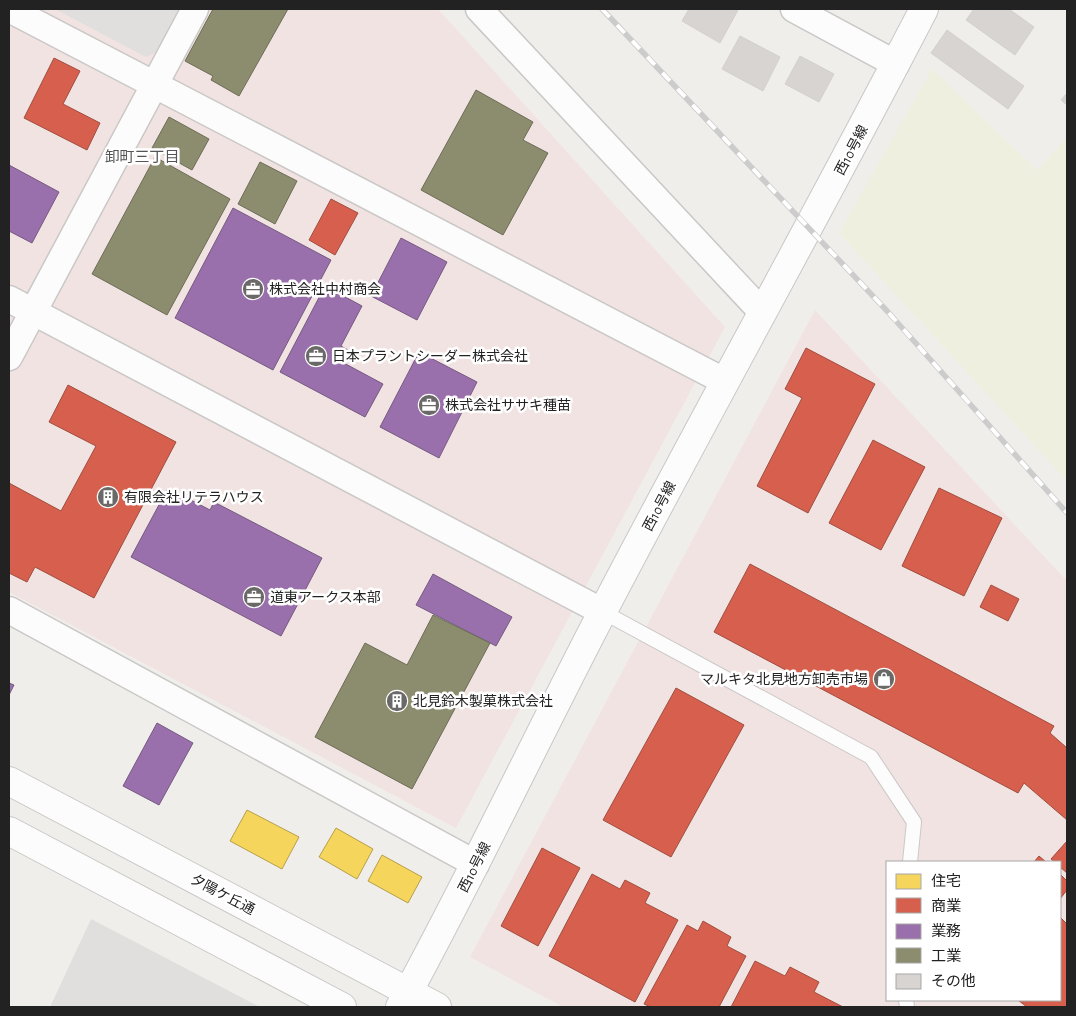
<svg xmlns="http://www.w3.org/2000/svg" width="1076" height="1016" font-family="'Alegreya Sans','Noto Sans JP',sans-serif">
	<rect width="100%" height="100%" fill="#f0eeeb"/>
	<!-- commercial -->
	<path fill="#f1e3e1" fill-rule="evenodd" d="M9 9H438L725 327 456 828 9 592Z
		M815 310 1067 581V1007H563L470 957ZM887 862H1060V1000H887Z"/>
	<!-- farmland -->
	<path fill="#efefdf" d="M932 69 1037 170 1067 138V481L839 233Z"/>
	<!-- parking -->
	<path fill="#e0dfde" d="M55 9H179L157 52 146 57Z
		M91 919 260 1007H50Z"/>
	<!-- homes -->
	<path fill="#f6d55c" stroke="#b69f4b" d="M247 810 299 837 282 869 230 841Z
		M336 828 373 849 357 879 319 857Z
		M382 855 422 877 408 903 368 881Z"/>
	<!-- shops -->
	<path fill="#d6604d" stroke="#a04d40" d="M54 58 80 71 63 104 100 123 87 150 24 118Z
		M331 199 358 213 335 255 309 240Z
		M806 348 875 384 808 513 757 486 802 398 785 389Z
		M68 385 176 442 94 598 35 567 27 582 9 573V483L61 511 96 446 49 422Z
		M873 440 925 467 881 550 829 523Z
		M939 488 1002 518 964 596 902 566Z
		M750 564 1054 726 1050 733 1067 748V820L1024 783 1018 793 714 632Z
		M991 585 1019 599 1008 621 980 607Z
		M676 688 744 725 671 857 603 820Z
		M1067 841V873L1060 867V862H1055L1051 859Z
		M542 848 580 868 538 946 501 926Z
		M1039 856 1046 862H1034Z
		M592 874 620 889 625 880 650 893 645 903 678 920 635 1002 549 956Z
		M1060 874 1067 881V890L1060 899Z
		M1060 917 1067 924V1007H1027L1018 1000H1060Z
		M703 921 731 937 727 946 746 956 719 1007H651L644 1004 687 925 698 931Z
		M755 961 785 976 790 967 819 982 814 992 843 1007H731Z"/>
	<!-- offices -->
	<path fill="#9970ab" stroke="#755982" d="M9 165 59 192 32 243 9 231Z
		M233 208 331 260 273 370 175 318Z
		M401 238 447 262 417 320 371 296Z
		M325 286 362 306 341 346 348 350 342 362 383 384 365 417 280 372Z
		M419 352 477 382 439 458 380 427Z
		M168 488 210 510 214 502 322 558 281 636 131 557Z
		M433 574 512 617 496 646 416 605Z
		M9 683 14 685 9 695Z
		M157 723 193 743 159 805 123 786Z"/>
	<!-- industry -->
	<path fill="#8c8c6e" stroke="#6c6c57" d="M213 9H288L239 96 211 80 213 76 185 61Z
		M476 90 533 122 523 140 548 153 503 235 421 190Z
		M169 117 209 139 192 170 152 148Z
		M155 157 230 199 167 315 92 274Z
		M260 162 297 181 275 224 238 204Z
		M433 615 490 643 412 789 315 737 365 643 407 665Z"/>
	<!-- building -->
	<path fill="#d7d4d2" stroke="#d3d0cc" d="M689 9H736L738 10 720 43 682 21Z
		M974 9H1009L1034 27 1015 55 966 20Z
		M947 30 1024 86 1008 109 931 53Z
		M740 36 780 57 763 91 722 69Z
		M800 56 834 74 819 102 785 84Z
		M1067 93V105L1061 100Z"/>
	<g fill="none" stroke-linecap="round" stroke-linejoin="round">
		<!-- service casing -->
		<g stroke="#c9c8c7" stroke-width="16">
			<path id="service" d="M603 612 871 757 914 822 910 862
				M906 1000 907 1007"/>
		</g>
		<!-- minor casing -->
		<g stroke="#c9c8c7" stroke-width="29">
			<path id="minor" d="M9 9 724 381
				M479 9 762 312
				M794 9 896 64
				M9 299 603 612
				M9 357 195 9
				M9 610 476 864"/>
		</g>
		<!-- tertiary casing -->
		<g stroke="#c9c8c7" stroke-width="30">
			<path id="tertiary" d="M9 781 437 1007
				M9 831 342 1007
				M400 1007C472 876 535 741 604 609 709 408 820 210 924 9"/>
		</g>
		<!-- service -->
		<use href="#service" stroke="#fdfcfc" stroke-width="14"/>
		<!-- minor -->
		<use href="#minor" stroke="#fdfcfc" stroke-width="26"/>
		<!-- tertiary -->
		<use href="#tertiary" stroke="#fdfcfc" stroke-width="28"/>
		<!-- rail casing -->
		<g stroke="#ccc" stroke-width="5.5">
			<path id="rail" d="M602 9 888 312 1067 513"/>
		</g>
		<!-- rail -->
		<use href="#rail" stroke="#fff" stroke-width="4" stroke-dasharray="11" stroke-linecap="butt"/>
	</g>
	<!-- icons -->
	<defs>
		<g id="office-disc" transform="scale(1.125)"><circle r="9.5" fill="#6a6968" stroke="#fff"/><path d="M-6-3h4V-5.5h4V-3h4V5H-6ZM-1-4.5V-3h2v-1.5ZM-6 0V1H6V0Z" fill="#fff"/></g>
		<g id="building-disc" transform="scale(1.125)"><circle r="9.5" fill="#6a6968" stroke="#fff"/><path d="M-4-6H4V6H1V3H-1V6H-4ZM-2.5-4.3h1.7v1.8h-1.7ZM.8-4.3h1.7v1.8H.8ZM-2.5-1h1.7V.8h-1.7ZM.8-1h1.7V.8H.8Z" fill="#fff"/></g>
		<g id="shop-disc" transform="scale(1.125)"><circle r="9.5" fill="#6a6968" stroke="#fff"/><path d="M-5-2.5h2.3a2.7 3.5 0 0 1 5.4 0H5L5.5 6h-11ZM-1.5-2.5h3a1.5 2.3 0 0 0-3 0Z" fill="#fff"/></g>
	</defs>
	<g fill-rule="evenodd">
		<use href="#office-disc" x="253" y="289"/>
		<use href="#office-disc" x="316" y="356"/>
		<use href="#office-disc" x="429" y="405"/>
		<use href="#building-disc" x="108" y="497"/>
		<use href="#office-disc" x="254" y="597"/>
		<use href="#shop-disc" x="884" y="679"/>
		<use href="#building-disc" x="397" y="701"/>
	</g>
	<g text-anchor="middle" stroke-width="5" stroke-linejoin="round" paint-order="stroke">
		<!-- street labels -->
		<g font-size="14" fill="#222" stroke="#fff">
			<text transform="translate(851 150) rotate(-62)" y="5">西10号線</text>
			<text transform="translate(659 506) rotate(-62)" y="5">西10号線</text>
			<text transform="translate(474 867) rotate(-63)" y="5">西10号線</text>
			<text transform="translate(223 894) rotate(28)" y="5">夕陽ケ丘通</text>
		</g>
		<!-- poi labels -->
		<g font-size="14" fill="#222" stroke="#fff" text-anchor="start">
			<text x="269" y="294">株式会社中村商会</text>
			<text x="332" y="361">日本プラントシーダー株式会社</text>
			<text x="445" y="410">株式会社ササキ種苗</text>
			<text x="124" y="502">有限会社リテラハウス</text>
			<text x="270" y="602">道東アークス本部</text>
			<text x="868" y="684" text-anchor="end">マルキタ北見地方卸売市場</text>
			<text x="413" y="706">北見鈴木製菓株式会社</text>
		</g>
		<!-- neighbourhood labels -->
		<g font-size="15" fill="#555" stroke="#fff">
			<text x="142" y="162">卸町三丁目</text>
		</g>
	</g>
	<!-- border -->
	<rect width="1076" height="1016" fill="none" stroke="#222222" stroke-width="20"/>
	<!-- legend -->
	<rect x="886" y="861" width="175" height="140" fill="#ffffff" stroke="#a7a7a7"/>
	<rect x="896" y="874" width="25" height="15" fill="#f6d55c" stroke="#a7a7a7"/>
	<text x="931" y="886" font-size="15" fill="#222222">住宅</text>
	<rect x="896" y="898" width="25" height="15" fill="#d6604d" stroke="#a7a7a7"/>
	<text x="931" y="911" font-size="15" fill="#222222">商業</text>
	<rect x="896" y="924" width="25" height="15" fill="#9970ab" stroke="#a7a7a7"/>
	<text x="931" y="936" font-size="15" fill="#222222">業務</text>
	<rect x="896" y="948" width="25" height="15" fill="#8c8c6e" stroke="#a7a7a7"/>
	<text x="931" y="961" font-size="15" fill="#222222">工業</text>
	<rect x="896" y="974" width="25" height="15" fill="#d7d4d2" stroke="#a7a7a7"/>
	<text x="931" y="986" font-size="15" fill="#222222">その他</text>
</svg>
